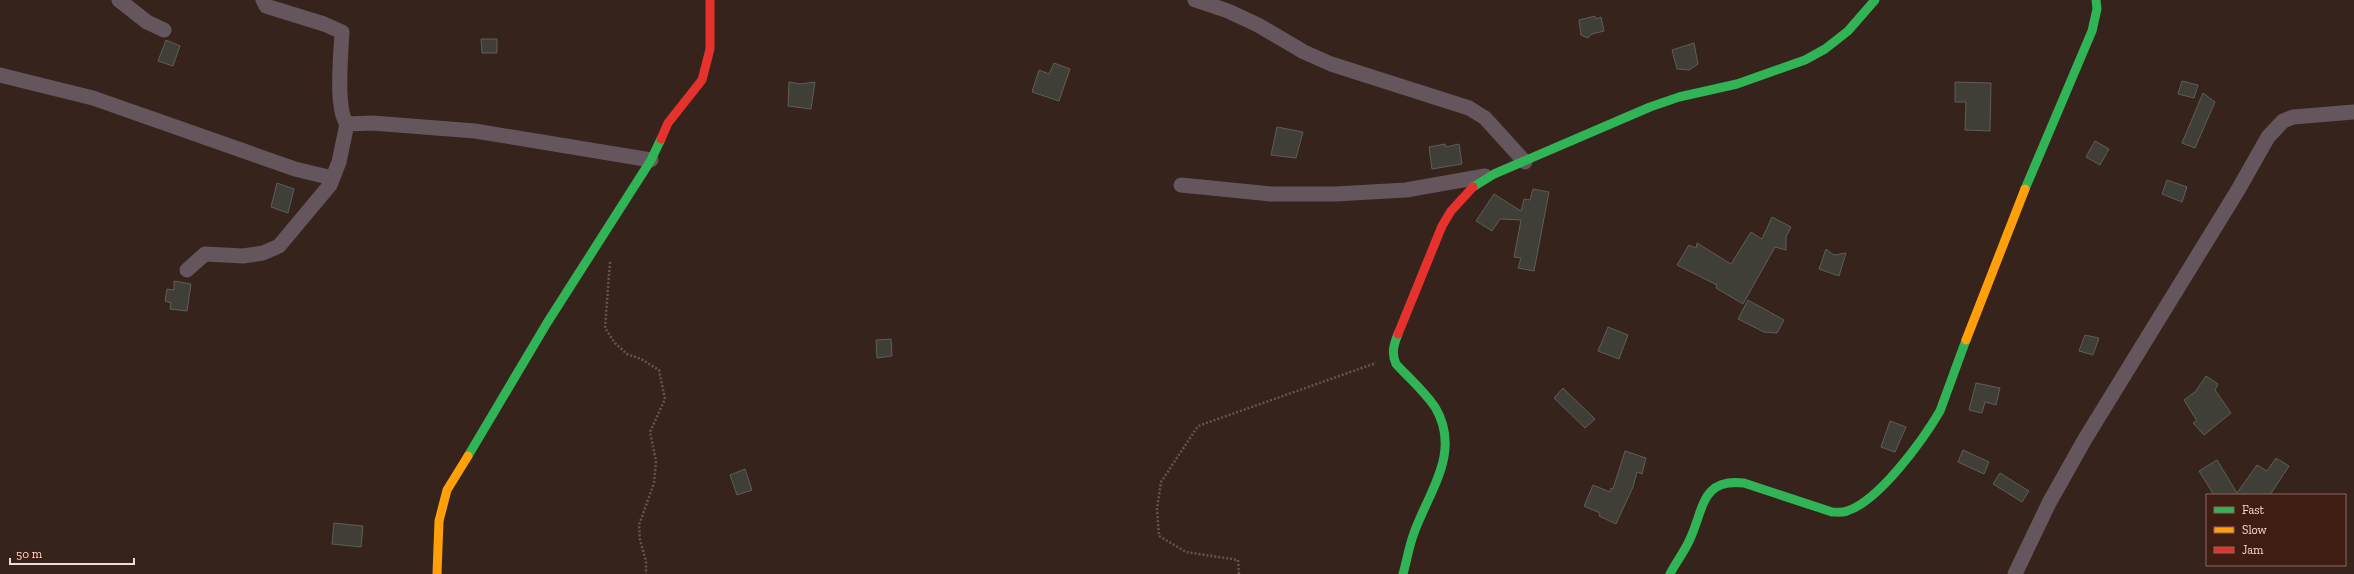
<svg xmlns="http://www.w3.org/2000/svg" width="2354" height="574" font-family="'Zilla Slab',serif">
	<rect width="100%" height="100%" fill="#36231c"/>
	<!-- building -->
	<path fill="#3f3e37" stroke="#5e5e56" d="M1595 16 1596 19 1601 17 1604 31 1592 34 1588 38 1581 35 1579 20Z
		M481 39H497V53H482Z
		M166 40 180 46 173 66 158 61Z
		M1694 43 1698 64 1689 70 1677 69 1672 50Z
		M1054 63 1070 69 1059 101 1032 92 1039 70 1049 74Z
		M2182 81 2198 85 2194 98 2178 94Z
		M789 82 800 84 815 82 811 109 788 106Z
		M1955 82 1991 83 1990 131 1965 130 1966 102H1955Z
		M2203 93 2215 102 2195 148 2182 143Z
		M1277 127 1303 132 1296 158 1271 155Z
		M2095 141 2109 149 2100 165 2086 157Z
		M1445 144 1446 147 1459 144 1462 164 1432 169 1429 147Z
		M2167 180 2187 187 2182 202 2162 194Z
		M277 183 294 189 288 213 271 207Z
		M1533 189 1549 192 1534 271 1518 268 1521 258 1514 257 1521 220 1500 219 1492 231 1476 221 1494 194 1521 211 1524 199 1530 200Z
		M1772 217 1791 227 1786 237V250L1775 247 1743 304 1716 288 1717 285 1677 265 1689 245 1696 248 1697 243 1731 264 1751 232 1762 239Z
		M1826 249 1834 255 1846 253 1839 276 1819 269Z
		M174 281 191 284 187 311 170 309 171 303 165 301 167 289 174 290Z
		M1748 300 1784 320 1777 333 1764 332 1738 319Z
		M1608 327 1628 335 1619 359 1598 351Z
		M2085 335 2099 338 2093 355 2079 351Z
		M891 339 892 356 877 358 876 340Z
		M2206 376 2218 384 2215 390 2231 413 2204 435 2193 423 2197 421 2184 400 2195 392Z
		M1976 383 2000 388 1996 405 1985 402 1982 413 1969 410Z
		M1563 388 1595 419 1585 428 1554 398Z
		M1890 421 1906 427 1895 452 1881 447Z
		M1963 450 1989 462 1984 474 1958 462Z
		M1625 451 1646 458 1642 474 1637 472 1633 487 1616 524 1599 516 1600 513 1584 506 1593 485 1610 492 1611 488 1613 489Z
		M2276 458 2289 466 2270 495H2214L2199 471 2217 460 2237 493 2257 465 2267 471Z
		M745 469 752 490 737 495 730 475Z
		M2000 473 2029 491 2022 502 1993 484Z
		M334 523 363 526 361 547 332 544Z"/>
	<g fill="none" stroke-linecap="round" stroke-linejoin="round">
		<!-- path -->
		<path stroke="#615457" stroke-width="2.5" stroke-dasharray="2 2" stroke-linecap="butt" d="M610 262 605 328 615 343 627 354 641 359 659 370 665 399 650 432 656 461 654 483 639 525 640 540 646 561V574
			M1239 574 1238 560 1186 552 1159 536 1157 509 1161 482 1198 426 1376 363"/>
		<!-- street -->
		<path stroke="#65555c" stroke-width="15" d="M119 0 147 22 164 30
			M263 0 266 6 324 24 342 32C341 53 335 109 347 124L372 123 475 131 651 160
			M1195 0 1228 11 1258 25 1304 52 1331 64 1469 108 1485 118 1525 162
			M0 75 93 98 295 169 332 178
			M1181 185 1271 194H1335L1406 190 1485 176
			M187 270 205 254 243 256 263 253 279 246 330 185 339 162 347 124
			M2015 574 2049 503 2085 439 2238 190 2268 137 2283 121 2293 117 2354 112"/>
		<!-- fast -->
		<path stroke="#30b455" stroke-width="9" d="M1473 187 1494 174 1650 107 1679 97 1737 84 1805 60 1825 49 1848 31 1875 0
			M2025 189 2092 31 2097 9 2096 0
			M1398 334C1394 344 1391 353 1396 364 1409 378 1424 391 1435 407 1462 452 1429 491 1414 533 1409 546 1407 560 1403 574
			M468 456 547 323 651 160 661 139
			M1670 574C1676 562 1685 551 1690 539 1704 509 1701 478 1744 483L1832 512C1837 512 1843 513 1847 511 1879 501 1923 440 1940 411L1966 340"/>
		<!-- slow -->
		<path stroke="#ff9f0a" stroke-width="9" d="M1966 340 2025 189
			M437 574 439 521 447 490 468 456"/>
		<!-- jam -->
		<path stroke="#e5322d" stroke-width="9" d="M661 139 668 123 702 80 710 49V0
			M1398 334 1442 226 1451 211 1473 187"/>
	</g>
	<!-- legend -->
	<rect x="2206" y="494" width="140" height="72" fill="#401d12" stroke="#886960"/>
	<rect x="2214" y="507" width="20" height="6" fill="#30b455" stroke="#886960"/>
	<text x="2242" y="514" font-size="12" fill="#f4dcd4">Fast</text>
	<rect x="2214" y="527" width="20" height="6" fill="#ff9f0a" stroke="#886960"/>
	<text x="2242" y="534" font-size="12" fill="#f4dcd4">Slow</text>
	<rect x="2214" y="547" width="20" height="6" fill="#e5322d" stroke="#886960"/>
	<text x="2242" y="554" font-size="12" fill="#f4dcd4">Jam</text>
	<!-- scale -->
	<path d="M10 558v6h124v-6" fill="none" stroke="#f4dcd4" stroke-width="2"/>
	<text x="16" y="558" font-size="12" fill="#f4dcd4" stroke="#401d12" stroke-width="3" paint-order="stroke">50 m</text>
</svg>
